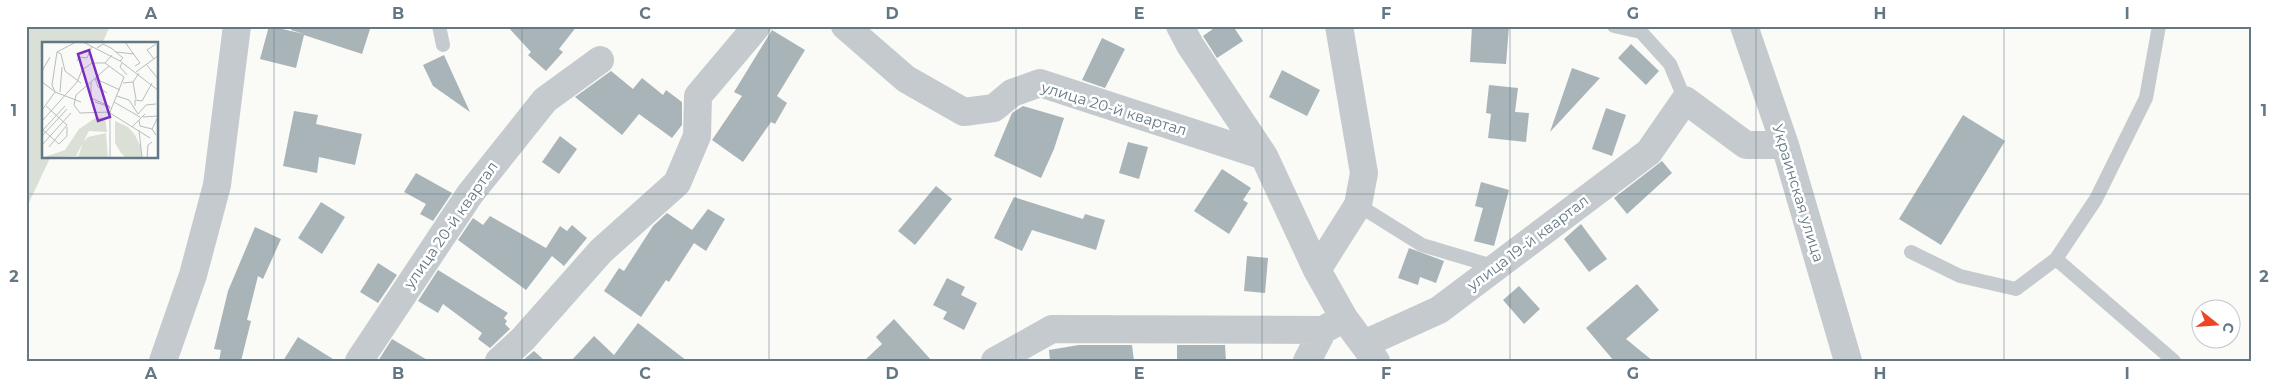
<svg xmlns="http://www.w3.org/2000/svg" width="2278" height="387" font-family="Montserrat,sans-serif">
	<rect width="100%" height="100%" fill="#fafaf7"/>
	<!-- green -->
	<path fill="#dae0d6" d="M26 26H110L102 44H44V158H50L26 209Z"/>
	<!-- building -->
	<path fill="#a9b4b9" d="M269 26 304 34 291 30V26H371L362 54 304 35 296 68 260 59Z
		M507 26H577L559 49 563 52 546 71 528 55 531 52Z
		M1217 26H1233L1243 41 1217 58 1203 36Z
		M1472 26H1509L1506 64 1470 62Z
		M772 30 805 50 777 96 787 103 775 124 771 122 743 162 712 140 742 96 734 92Z
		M1102 38 1125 49 1105 88 1082 80Z
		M1631 44 1659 71 1646 85 1618 58Z
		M444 55 470 112 433 86 423 65Z
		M1572 68 1600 78 1550 132Z
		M1282 70 1320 90 1307 116 1269 97Z
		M611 71 633 89 642 78 663 95 666 90 682 102V125L672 138 639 114 622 135 575 97Z
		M1489 85 1518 88 1515 112 1529 113 1526 142 1488 138 1491 114 1486 113Z
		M1023 106 1064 118 1054 149 1041 178 994 156 1012 113Z
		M1606 108 1626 115 1612 156 1592 149Z
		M294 111 318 115 316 124 362 134 355 165 319 157 317 173 283 166Z
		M1963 115 2005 141 1941 245 1899 219Z
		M560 136 577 149 559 174 542 162Z
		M1128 142 1148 147 1139 179 1119 173Z
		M1662 161 1672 173 1627 214 1614 198Z
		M1222 169 1251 188 1243 200 1248 203 1229 234 1194 211Z
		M416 173 452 193 433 221 420 214 426 204 404 192Z
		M1481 182 1509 190 1494 246 1474 241 1483 208 1475 206Z
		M936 186 952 199 915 245 898 231Z
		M1014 197 1083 219 1085 214 1105 220 1096 250 1032 230 1022 251 994 238Z
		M321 202 345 217 322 254 298 238Z
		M708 209 725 219 706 251 694 243 669 282 666 280 641 317 604 291 619 268 624 271 653 226 667 213 692 230Z
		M490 216 546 248 560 226 567 231 572 225 587 238 564 266 552 256 526 290 458 240 473 218 483 225Z
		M1581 224 1607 259 1589 272 1564 239Z
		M255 227 281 239 263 279 258 276 247 320 251 321 241 361H219L221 350 214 349 228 291Z
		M1409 248 1444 261 1436 283 1420 277 1418 285 1398 278Z
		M1247 256 1268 258 1265 293 1244 291Z
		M378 263 397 275 378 303 360 292Z
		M438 270 508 313 504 318 507 321 505 324 510 329 490 348 478 339 482 333 443 304 438 313 418 301Z
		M947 278 965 287 961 295 977 303 964 330 943 319 947 312 933 305Z
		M1637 284 1659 310 1626 339 1653 361H1614L1586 328Z
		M1519 286 1540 309 1524 324 1503 300Z
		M894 319 932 361H864L882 344 876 337Z
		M638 323 687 361H571L594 336 614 355Z
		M298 337 336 361H283Z
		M392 339 429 361H378Z
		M1079 345H1132L1134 361H1050L1049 350Z
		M1177 345H1225L1226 361H1177Z
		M534 351 545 361H522Z"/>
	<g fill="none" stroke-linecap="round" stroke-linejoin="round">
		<!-- service -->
		<path stroke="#c4cacd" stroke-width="14" d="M439 26 443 45
			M1614 26 1641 32 1670 64 1685 100
			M2159 26 2146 98 2096 199 2056 259 2174 361
			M1358 205 1422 245 1496 267
			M1911 252 1960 276 2016 289 2056 259"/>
		<!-- minor -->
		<path stroke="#c4cacd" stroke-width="28" d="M845 26 906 79 964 112 994 108 1012 93 1040 83 1264 156
			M1180 26 1190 45 1264 156 1317 270 1344 318 1376 361
			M1744 26 1785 145 1848 361
			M1317 270 1358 205 1364 173 1339 26
			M1364 344 1439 310 1649 152 1685 100 1746 145H1785
			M163 361 193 275 217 185 237 26
			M359 361 470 194 545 100 600 60
			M499 361 523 339 601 251 677 183 697 136 698 96 757 26
			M995 361 1052 329 1323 330 1344 318
			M1307 361 1323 330"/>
	</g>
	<!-- grid -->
	<path fill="none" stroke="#637884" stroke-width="1" stroke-opacity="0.55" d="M274 26V361M522 26V361M769 26V361M1016 26V361M1262 26V361M1510 26V361M1756 26V361M2004 26V361M26 194H2252"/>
	<g text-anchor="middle" stroke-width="5" stroke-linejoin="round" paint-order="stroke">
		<!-- street labels -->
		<g font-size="15" fill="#637884" stroke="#fff">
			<text transform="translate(1114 109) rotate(17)" y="5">улица 20-й квартал</text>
			<text transform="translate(1798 193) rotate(73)" y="5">Украинская улица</text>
			<text transform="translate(451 225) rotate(-55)" y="5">улица 20-й квартал</text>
			<text transform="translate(1528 243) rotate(-37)" y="5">улица 19-й квартал</text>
		</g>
	</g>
	<!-- overview -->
	<g transform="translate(42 42)">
		<rect width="116" height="116" fill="#fafaf7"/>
		<path d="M55 75 63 76 65 90 47 89 34 114 0 116 23 108 37 87ZM73 79 86 85 93 93 99 105V116H84L79 111 73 101ZM64 91 66 116H36L41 100 46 95Z" fill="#dae0d6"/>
		<path fill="none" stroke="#b5bec2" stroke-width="1" d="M41 0 78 19 117 49M83 0 98 21 93 24M55 6 61 2 69 6 81 16 78 19M15 10 19 12 23 29 39 41M74 10 92 12M112 17 105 8 114 2M35 19 37 15 45 16 50 4M63 21 82 35 68 70V116M80 21 78 25 85 33M104 22 117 38M67 24 34 53 32 63 38 71 68 70M0 29 8 15M94 30 117 13M53 36 56 45 65 51M54 37 78 48M0 40 12 49M49 40V56L67 64 68 67M91 40 94 57M81 41 91 40 97 31M13 50 10 43 15 10 34 0M13 50 39 60M18 50 20 25M75 54 87 58 96 72 104 63 114 62M53 60 68 65M72 60 98 75M4 64 25 83 7 105M93 64V58L100 59 110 41M0 68 13 50M68 71 108 96M101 75 116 74M97 78 98 84 110 87M0 79 35 40 40 28 50 21H63L70 13M90 85 103 72M0 87 17 102 25 94V85M97 88 100 116M0 89 23 64M114 93 110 87 117 73M0 94 25 67M0 103 29 71M105 116 106 103 110 100"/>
		<path fill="#7b2cbf" fill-opacity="0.15" stroke="#7b2cbf" stroke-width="2.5" d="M47 8 68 75 56 79 36 12Z"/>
		<rect width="116" height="116" fill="none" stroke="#637884" stroke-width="2.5"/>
	</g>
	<!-- border -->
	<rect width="2278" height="387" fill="none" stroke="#ffffff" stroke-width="55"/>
	<!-- north arrow -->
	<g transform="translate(2216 324) rotate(107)"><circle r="24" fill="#ffffff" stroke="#c1c9ce"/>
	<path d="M0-4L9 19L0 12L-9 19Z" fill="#ec4625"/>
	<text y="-8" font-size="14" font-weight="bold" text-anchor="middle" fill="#637884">С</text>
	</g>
	<rect x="28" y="28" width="2222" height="332" fill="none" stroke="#637884" stroke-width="2"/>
	<g font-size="16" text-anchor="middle" font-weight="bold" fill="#637884">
		<text x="151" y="19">A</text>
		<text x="398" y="19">B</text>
		<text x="645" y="19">C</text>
		<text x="892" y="19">D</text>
		<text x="1139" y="19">E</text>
		<text x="1386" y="19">F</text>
		<text x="1633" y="19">G</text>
		<text x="1880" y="19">H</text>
		<text x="2127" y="19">I</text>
		<text x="14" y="116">1</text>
		<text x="2264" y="116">1</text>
		<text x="14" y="282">2</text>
		<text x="2264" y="282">2</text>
		<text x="151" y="379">A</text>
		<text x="398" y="379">B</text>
		<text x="645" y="379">C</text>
		<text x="892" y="379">D</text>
		<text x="1139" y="379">E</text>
		<text x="1386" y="379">F</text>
		<text x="1633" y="379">G</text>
		<text x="1880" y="379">H</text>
		<text x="2127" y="379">I</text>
	</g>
</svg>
